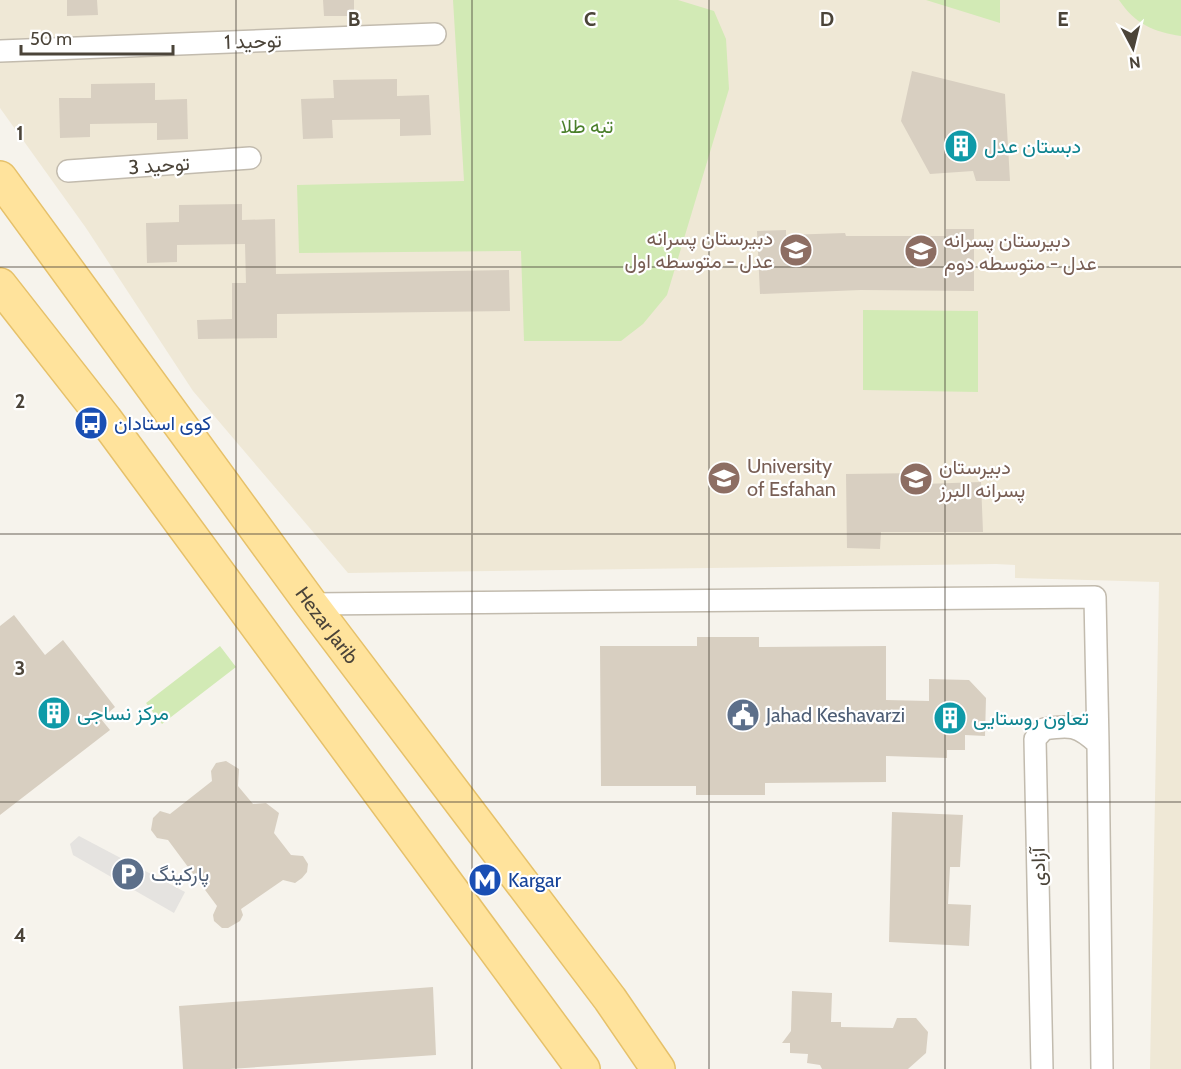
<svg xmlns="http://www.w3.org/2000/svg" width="1181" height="1069" font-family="Cabin,Vazirmatn,sans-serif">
	<rect width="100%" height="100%" fill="#f6f3ec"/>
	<!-- education -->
	<path fill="#efe8d6" d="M0 0H1181V1069H1150L1159 582 1015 578V565L996 564 348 573 193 391 86 228 0 108Z"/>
	<!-- green -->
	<path fill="#d2eab5" d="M453 0H678L714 11 726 39 729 89 667 295 643 324 621 341H524L521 251 299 253 297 185 464 181Z
		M926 0H1000V23Z
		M1119 0H1181V36C1154 32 1135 24 1119 0Z
		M863 310 978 311V392L863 390Z
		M220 646 236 667 162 724 146 703Z"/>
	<!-- parking -->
	<path fill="#e5e3e0" d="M79 836 185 892 174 913 73 855 70 844Z"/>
	<!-- building -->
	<path fill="#d8cfc1" d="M67 0H97L98 15 67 16Z
		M323 0H354V16H324Z
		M912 71 1005 94 1010 181H976L973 171 930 174 901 121Z
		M397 79V96L429 95 431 135 400 136V119L332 120 333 138 303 139 301 99 334 98 333 80Z
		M155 83V100L187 99 188 139 157 140V123L90 124V137L60 138 59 98H91V84Z
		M242 204V220L275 219 276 274 509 270 510 311 277 314V338L198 339 197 320 232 319V283H246L245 244 177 245V262L147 263 146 223 179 222V205Z
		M946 229H974V291L861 290 760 294 757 231 786 230V235L845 233 846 236H946Z
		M921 473 923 484 981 482 983 532H881L880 549 847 548 846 474Z
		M14 615 45 655 63 640 115 707 101 719 110 730 0 815V626Z
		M697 637H759V647L886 646V700L929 701V679L969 680 986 698 985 736 965 735V750H947V758L886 756V782L765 783V795H696V786H601L600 646H697Z
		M226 761 239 769 238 786 253 804 266 803 279 813 274 833 291 855 303 856 308 864 307 872 302 878 295 883 283 880 241 909 243 915 240 921 228 928H222L214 921 213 915 217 906 168 840 157 838 151 830 153 818 160 811 170 814 212 781 211 771 216 763Z
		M892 812 963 815 960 867H950L948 904 971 905 969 946 889 942Z
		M433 987 436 1055 230 1069H183L179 1006Z
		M792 991 832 993 831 1022H841V1027L893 1028 897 1018H916L928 1032 926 1053 908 1069H822L820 1065 807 1063 808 1054 790 1053V1043H782L791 1031Z"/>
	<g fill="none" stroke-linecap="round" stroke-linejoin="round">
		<!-- minor casing -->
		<g stroke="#c2bbae" stroke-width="24">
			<path id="minor" d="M0 51 435 34
				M68 171 250 158
				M311 604 1095 597 1098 744
				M1042 1069 1035 739 1044 729C1070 725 1078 725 1098 744L1102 1069"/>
		</g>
		<!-- primary casing -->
		<g stroke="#e6c16a" stroke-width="36">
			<g id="primary">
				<path id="s1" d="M0 178 311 604 610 999 658 1069"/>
				<path d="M0 285 105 419 583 1069"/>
			</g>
		</g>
		<!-- minor -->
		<use href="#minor" stroke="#fff" stroke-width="21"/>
		<!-- primary -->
		<use href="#primary" stroke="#ffe39c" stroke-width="33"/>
	</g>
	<!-- grid -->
	<path fill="none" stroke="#4b4439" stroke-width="1.5" stroke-opacity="0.55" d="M236 0V1069M472 0V1069M709 0V1069M945 0V1069M0 267H1181M0 534H1181M0 802H1181"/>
	<!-- icons -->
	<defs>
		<g id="building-disc" transform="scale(1.725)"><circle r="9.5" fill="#0f9aa8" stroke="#fff"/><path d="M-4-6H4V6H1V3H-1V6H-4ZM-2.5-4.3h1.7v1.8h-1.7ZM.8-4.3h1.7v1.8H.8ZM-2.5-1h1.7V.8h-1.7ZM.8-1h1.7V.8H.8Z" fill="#fff"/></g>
		<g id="school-disc" transform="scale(1.725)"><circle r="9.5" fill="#8d6e63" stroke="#fff"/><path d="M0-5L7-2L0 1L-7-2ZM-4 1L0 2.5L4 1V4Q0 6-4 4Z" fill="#fff"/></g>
		<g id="bus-disc" transform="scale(1.725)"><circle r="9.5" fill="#1a4fb4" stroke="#fff"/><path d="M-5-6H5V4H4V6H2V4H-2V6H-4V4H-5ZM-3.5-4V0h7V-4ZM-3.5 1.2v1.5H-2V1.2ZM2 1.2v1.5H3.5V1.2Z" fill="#fff"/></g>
		<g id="university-disc" transform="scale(1.725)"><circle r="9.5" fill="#8d6e63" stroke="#fff"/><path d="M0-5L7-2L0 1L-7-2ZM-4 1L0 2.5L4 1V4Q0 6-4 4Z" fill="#fff"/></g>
		<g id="civic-disc" transform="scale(1.725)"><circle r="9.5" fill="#5c6f8a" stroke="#fff"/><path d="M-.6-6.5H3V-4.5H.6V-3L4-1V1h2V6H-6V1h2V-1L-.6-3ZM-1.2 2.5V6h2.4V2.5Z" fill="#fff"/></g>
		<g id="parking-disc" transform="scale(1.725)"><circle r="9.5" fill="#5c6f8a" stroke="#fff"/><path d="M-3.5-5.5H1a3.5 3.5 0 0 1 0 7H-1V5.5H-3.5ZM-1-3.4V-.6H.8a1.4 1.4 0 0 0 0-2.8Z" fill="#fff"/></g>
		<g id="metro-disc" transform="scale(1.725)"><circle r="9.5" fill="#1a4fb4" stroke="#fff"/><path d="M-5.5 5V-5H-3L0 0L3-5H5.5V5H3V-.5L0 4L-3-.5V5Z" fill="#fff"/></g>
	</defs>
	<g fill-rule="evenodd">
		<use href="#building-disc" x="961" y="146"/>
		<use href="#school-disc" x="796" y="250"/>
		<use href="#school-disc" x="921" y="251"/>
		<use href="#bus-disc" x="91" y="423"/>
		<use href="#university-disc" x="724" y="478"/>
		<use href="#school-disc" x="916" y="479"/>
		<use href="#building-disc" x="54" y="713"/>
		<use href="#civic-disc" x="743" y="715"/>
		<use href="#building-disc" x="950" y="718"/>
		<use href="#parking-disc" x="128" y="874"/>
		<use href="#metro-disc" x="485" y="880"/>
	</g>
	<g text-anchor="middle" stroke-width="4.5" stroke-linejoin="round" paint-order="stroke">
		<!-- street labels -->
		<g font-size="20" fill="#4b4439" stroke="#fff">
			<text transform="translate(253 41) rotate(-2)" y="7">توحید 1</text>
			<text transform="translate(159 165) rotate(-4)" y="7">توحید 3</text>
			<text dy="7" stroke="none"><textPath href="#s1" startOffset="554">Hezar Jarib</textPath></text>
			<text transform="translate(1038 867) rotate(-91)" y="7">آزادی</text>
		</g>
		<!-- park labels -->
		<g font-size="20" fill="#4a7f2a" stroke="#fff">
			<text x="587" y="133">تبه طلا</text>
		</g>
		<!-- culture labels -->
		<g font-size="20" fill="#0d838f" stroke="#fff" text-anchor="start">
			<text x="984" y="153">دبستان عدل</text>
			<text x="77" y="720">مرکز نساجی</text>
			<text x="973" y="725">تعاون روستایی</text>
		</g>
		<!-- education labels -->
		<g font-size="20" fill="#785e54" stroke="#fff" text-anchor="start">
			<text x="773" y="245" text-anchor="end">دبیرستان پسرانه<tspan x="773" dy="23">عدل - متوسطه اول</tspan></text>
			<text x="944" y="247">دبیرستان پسرانه<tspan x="944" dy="23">عدل - متوسطه دوم</tspan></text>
			<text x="747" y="473">University<tspan x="747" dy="23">of Esfahan</tspan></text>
			<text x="939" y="474">دبیرستان<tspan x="939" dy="23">پسرانه البرز</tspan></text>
		</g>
		<!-- transit labels -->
		<g font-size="20" fill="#164399" stroke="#fff" text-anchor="start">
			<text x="114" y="430">کوی استادان</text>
			<text x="508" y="887">Kargar</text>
		</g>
		<!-- service labels -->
		<g font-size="20" fill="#4e5e75" stroke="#fff" text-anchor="start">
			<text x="766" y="722">Jahad Keshavarzi</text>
			<text x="151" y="881">پارکینگ</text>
		</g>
	</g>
	<g font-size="20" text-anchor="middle" font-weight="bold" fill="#4b4439" stroke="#fff" stroke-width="4.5" stroke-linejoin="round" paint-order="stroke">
		<text x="354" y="26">B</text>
		<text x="590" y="26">C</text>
		<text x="827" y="26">D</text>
		<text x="1063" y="26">E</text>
		<text x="20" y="140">1</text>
		<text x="20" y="408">2</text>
		<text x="20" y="675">3</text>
		<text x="20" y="942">4</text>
	</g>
	<!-- north arrow -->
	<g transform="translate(1133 48) rotate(173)" stroke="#ffffff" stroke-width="4.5" paint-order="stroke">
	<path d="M0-4.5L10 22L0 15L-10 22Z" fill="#4b4439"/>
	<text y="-9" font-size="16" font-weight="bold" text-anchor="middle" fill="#4b4439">N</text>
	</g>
	<!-- scale -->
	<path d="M21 45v9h152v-9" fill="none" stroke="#4b4439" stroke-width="3"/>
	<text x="30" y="45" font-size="18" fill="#4b4439" stroke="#ffffff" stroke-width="4.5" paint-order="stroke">50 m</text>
</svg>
